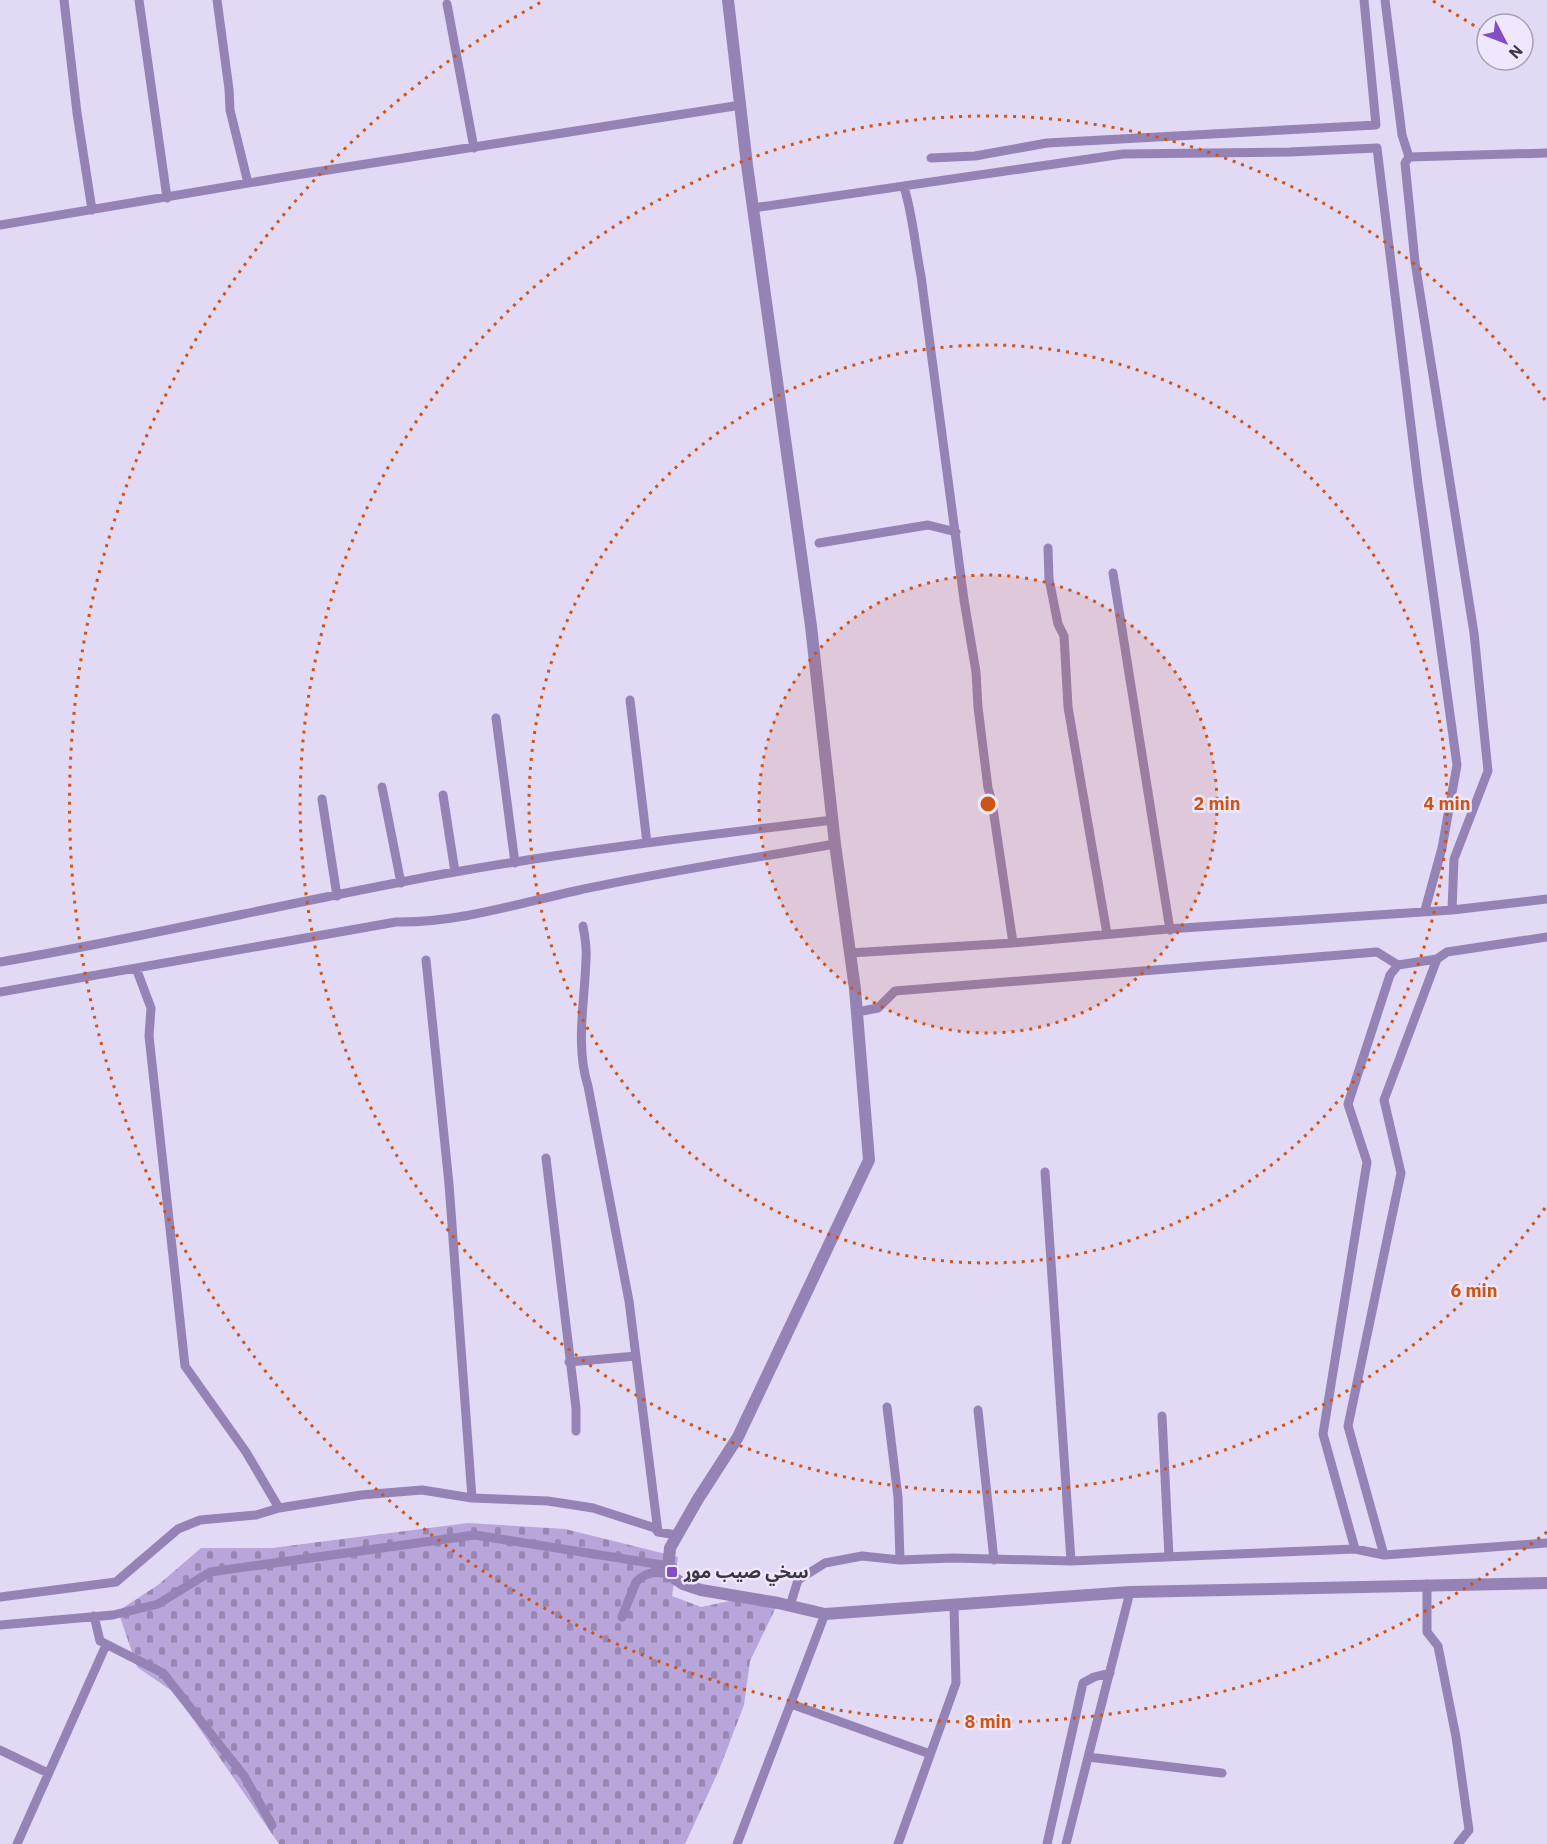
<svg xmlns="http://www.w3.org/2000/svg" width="1547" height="1844" font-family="'IBM Plex Sans','Noto Sans Arabic',sans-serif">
	<defs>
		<pattern id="cemetery-stones" width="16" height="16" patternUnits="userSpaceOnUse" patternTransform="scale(1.5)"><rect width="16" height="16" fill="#b8a5da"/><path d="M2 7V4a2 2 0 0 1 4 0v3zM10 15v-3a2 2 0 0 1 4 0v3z" fill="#9787b2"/></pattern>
	</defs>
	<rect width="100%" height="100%" fill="#e2d9f5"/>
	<!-- cemetery -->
	<path fill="url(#cemetery-stones)" d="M468 1523 565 1529 678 1557 672 1596 701 1607 744 1598 778 1603 750 1661 744 1705 719 1770 685 1844H279L175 1693 137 1667 118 1611 158 1585 201 1548H272Z"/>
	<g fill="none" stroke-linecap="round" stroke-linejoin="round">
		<!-- minor -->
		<path stroke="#9583b6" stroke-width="9" d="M64 0 77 113 92 210
			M139 0 167 198
			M217 0 229 89 230 110 248 183
			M1385 0 1402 135 1409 157 1405 163 1415 262 1474 633 1488 771 1454 859 1452 910
			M447 4 474 148
			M1409 157 1547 153
			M931 158 975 156 1047 143 1376 125 1364 0
			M904 187C913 216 915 246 921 276L964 600 976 672 978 707 988 788 992 802 1013 943
			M753 208 1123 154 1290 152 1377 148 1418 483 1457 765 1442 848 1425 910
			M0 225 296 175 741 105
			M819 543 928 525 956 532
			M1048 548 1049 579 1058 624 1064 636 1068 707 1107 934
			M1113 573 1170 930
			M630 700 647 843
			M496 718 515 863
			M382 787 401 883
			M443 795 455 872
			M322 799 337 896
			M583 926C585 937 587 948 586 959 585 1000 575 1046 588 1086L629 1301 658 1532
			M850 953 1013 943 1168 929 1452 910 1547 899
			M426 960 449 1184 472 1498
			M0 962C153 936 303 899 455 872 580 850 707 835 833 820
			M136 968 151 1008 149 1036 185 1366 246 1452 279 1508 361 1495 422 1490 472 1498 548 1501 593 1508 655 1528 658 1532 677 1535
			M0 992 396 922C457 923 517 904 575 891 661 872 749 859 835 844
			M857 1012 878 1008 895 991 1377 952 1398 965
			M546 1158 576 1408V1431
			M1045 1172 1071 1561
			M569 1362 636 1356
			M887 1407 898 1497 900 1560
			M978 1410 994 1560
			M1162 1416 1169 1557
			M1355 1549 1323 1434 1367 1162 1348 1104 1390 975 1398 965 1437 959 1447 952 1547 937
			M1384 1555 1348 1426 1401 1173 1384 1100 1437 959
			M1427 1584V1632L1438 1646 1456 1737 1469 1830 1458 1844
			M0 1597 116 1582 178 1529 200 1520 256 1515 279 1508
			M790 1606 798 1580 825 1563 862 1556 900 1560 953 1558 1071 1561 1355 1549 1384 1555 1547 1543
			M94 1616 100 1641 163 1673 244 1776 272 1825
			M622 1617 636 1582C646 1572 655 1571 668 1574
			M0 1625 113 1615 158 1604 210 1572 475 1535 669 1566
			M791 1704 930 1754
			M0 1750 48 1773
			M1088 1757 1222 1773
			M17 1844 106 1645
			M737 1844 825 1614
			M898 1844 956 1683 954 1606
			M1047 1844 1083 1683 1094 1677 1110 1673
			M1066 1844 1130 1592"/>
		<!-- tertiary -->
		<path stroke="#9583b6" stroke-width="12" d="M728 0 747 165 811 626 835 844 855 989 869 1160 738 1437 698 1499 670 1548 668 1574 683 1584 701 1590 778 1603 825 1614 1130 1592 1547 1583"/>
	</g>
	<!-- distance rings -->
	<circle cx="988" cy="804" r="229" fill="#ce5414" fill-opacity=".12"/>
	<g fill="none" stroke="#ce5414" stroke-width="3" stroke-dasharray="3 6">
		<circle cx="988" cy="804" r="229"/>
		<circle cx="988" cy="804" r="459"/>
		<path d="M1545 1208A688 688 0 1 1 1545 400"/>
		<path d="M1547 1532A918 918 0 1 1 543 1M1433 1A918 918 0 0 1 1481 30"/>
	</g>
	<!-- markers -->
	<rect fill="#824ec6" stroke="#eee7fe" stroke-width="2" x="666" y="1566" width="12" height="12" rx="3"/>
	<g text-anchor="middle" stroke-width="5" stroke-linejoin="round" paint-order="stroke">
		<!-- poi labels -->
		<g font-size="18" font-weight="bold" fill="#3b3742" stroke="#eee7fe" text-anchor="start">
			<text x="684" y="1578">سخي صیب موړ</text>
		</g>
	</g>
	<circle cx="988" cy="804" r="9" fill="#ce5414" stroke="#eee7fe" stroke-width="3"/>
	<g font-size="18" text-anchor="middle" font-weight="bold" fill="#ce5414" stroke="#eee7fe" stroke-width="5" stroke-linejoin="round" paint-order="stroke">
		<text x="1217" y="810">2 min</text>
		<text x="1447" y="810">4 min</text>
		<text x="1474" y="1297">6 min</text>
		<text x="988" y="1728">8 min</text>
	</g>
	<!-- north arrow -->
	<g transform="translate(1505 42) rotate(132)"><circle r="28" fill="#eee7fe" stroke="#a6a1b3" stroke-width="1.5"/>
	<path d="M0-4.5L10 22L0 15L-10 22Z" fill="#824ec6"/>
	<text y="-9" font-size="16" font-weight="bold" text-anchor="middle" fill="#3b3742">N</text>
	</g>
</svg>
